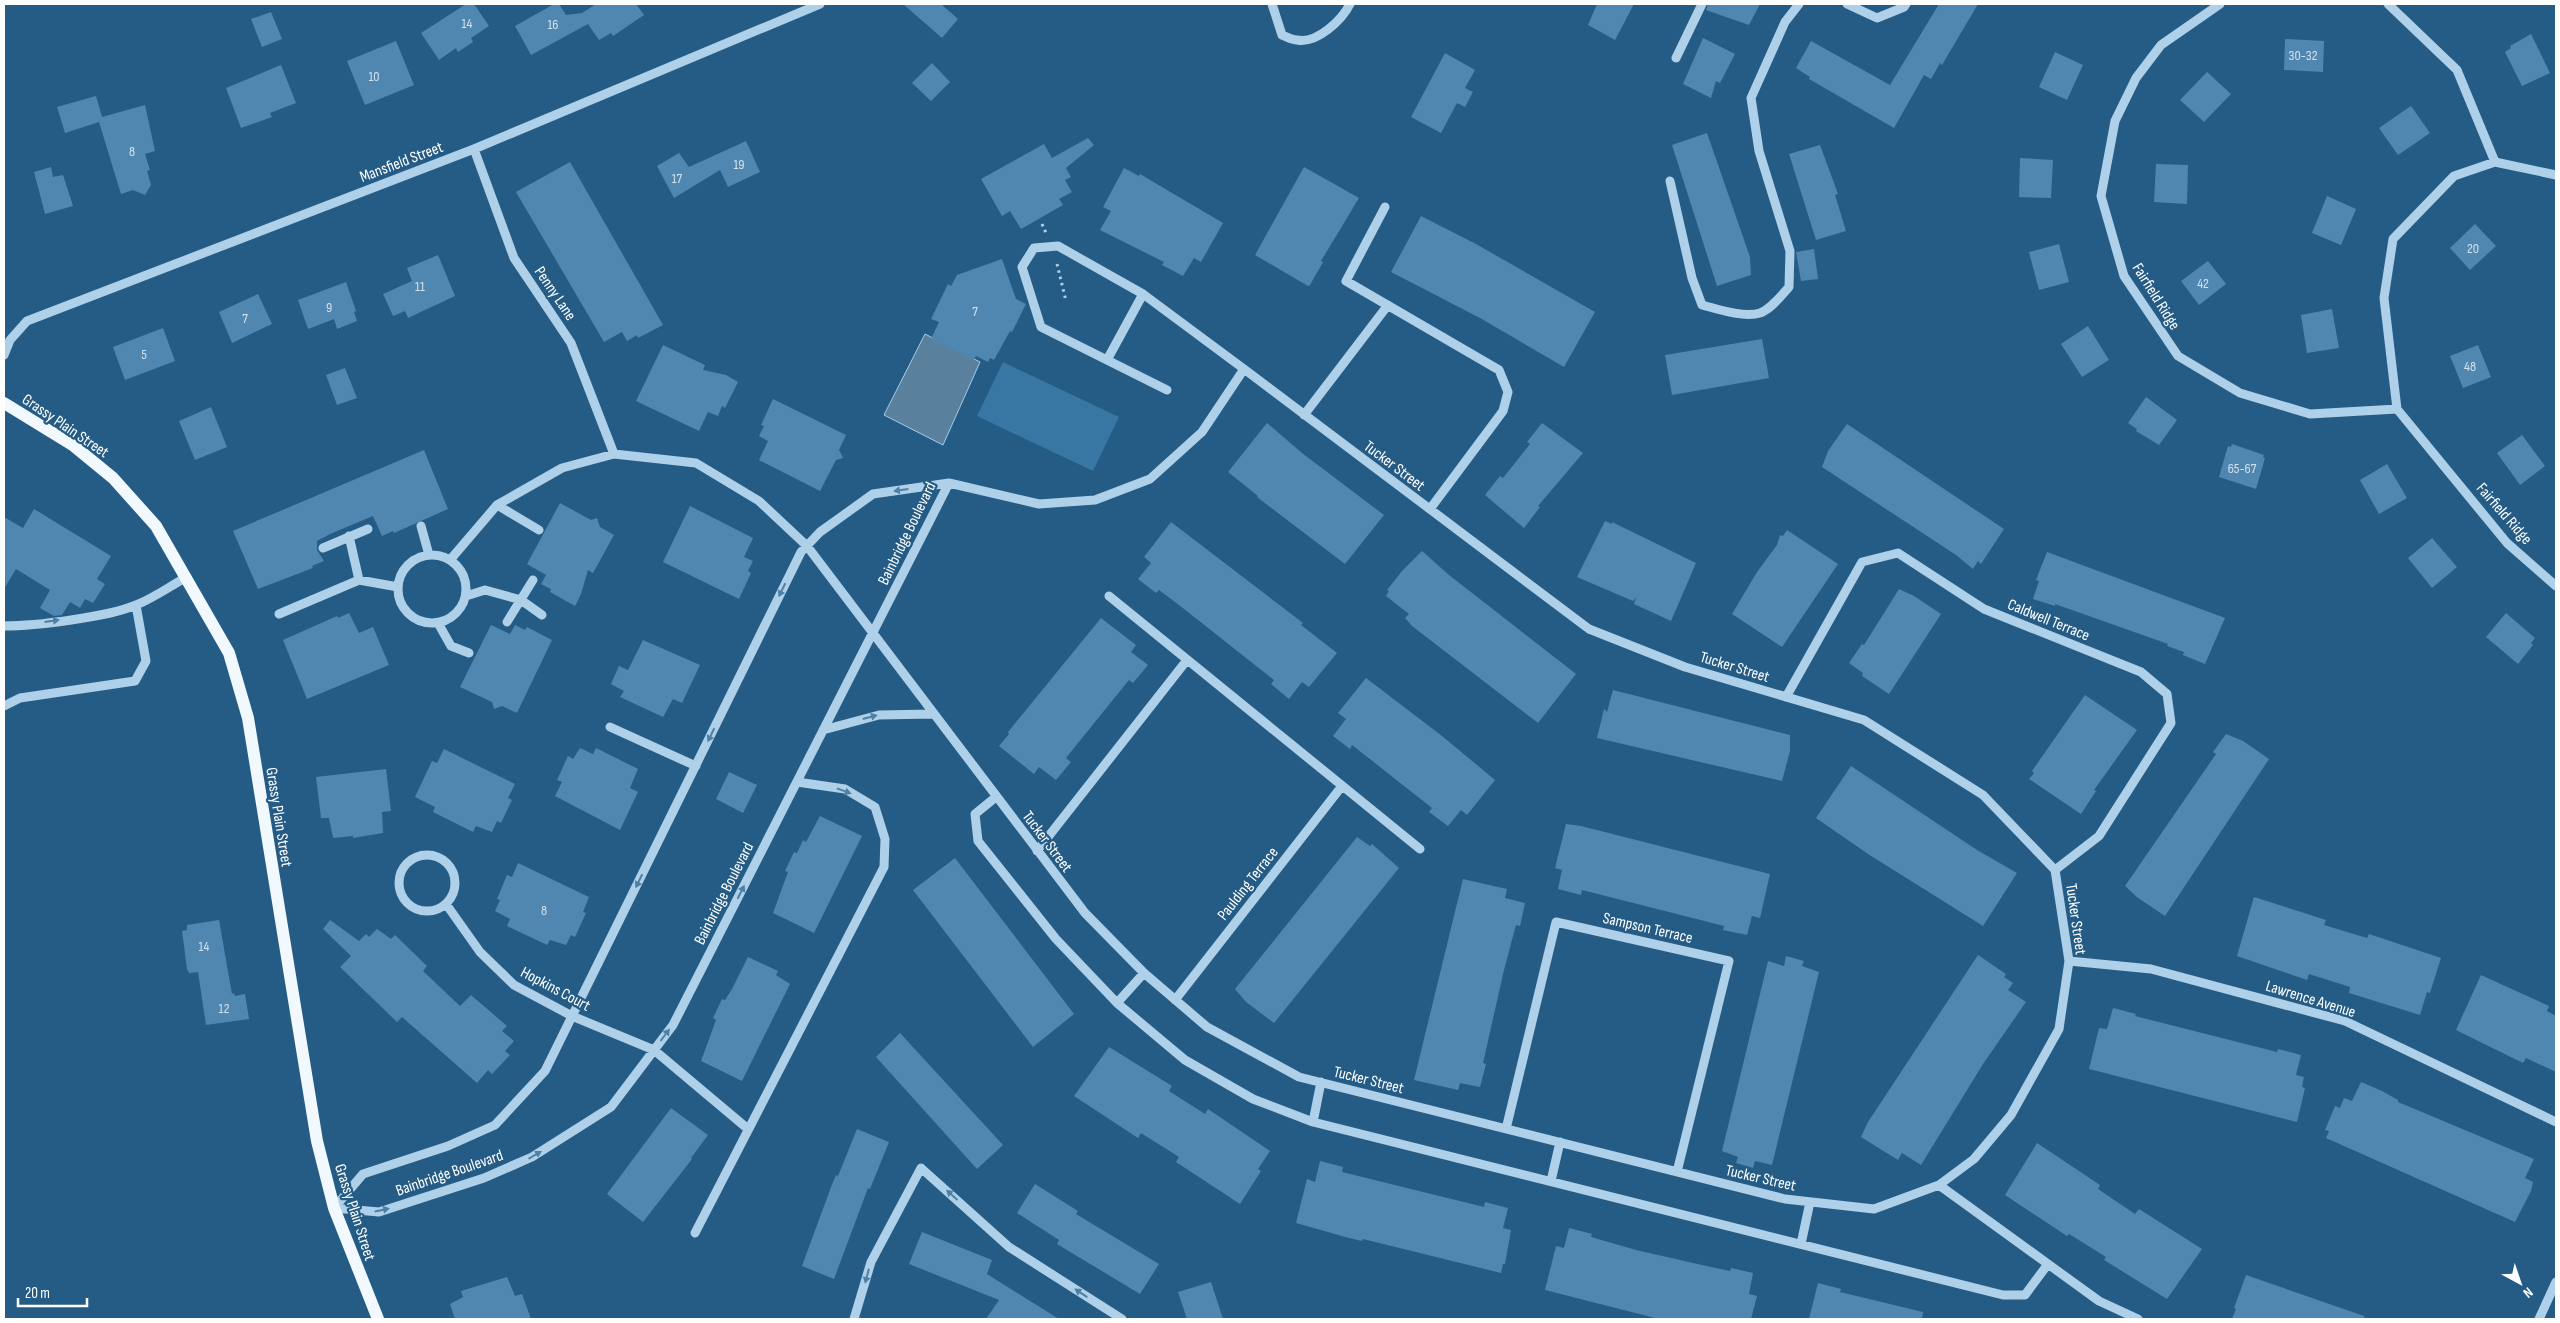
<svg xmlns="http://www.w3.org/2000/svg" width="2560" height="1323" font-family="'Sofia Sans Condensed',sans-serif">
	<rect width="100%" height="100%" fill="#245c86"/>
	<!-- green -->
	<path fill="#3876a3" d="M1003 362 1119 417 1093 471 977 416Z"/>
	<!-- water -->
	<path fill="#59809d" stroke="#a3cdea" d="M925 334 980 362 943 445 884 415Z"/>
	<!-- building -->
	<path fill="#5087b0" d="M466 4H474L489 26 471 38 473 42 458 52 456 48 439 60 421 33Z
		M554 4H559L566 15 582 13 596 4H636L644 15 613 36 611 33 599 40 588 24 531 55 515 26Z
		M903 4H941L958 19 942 38Z
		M1597 4H1634L1615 40 1588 25Z
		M1708 4H1760L1749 25 1706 10Z
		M1939 4H1978L1942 65 1940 63 1931 79 1924 75 1894 128 1809 79 1810 77 1796 68 1811 41 1890 85Z
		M271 12 282 39 262 47 251 19Z
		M2531 34 2550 73 2522 86 2505 52 2511 48 2510 46Z
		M1703 38 1735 54 1720 83 1716 81 1711 98 1683 84Z
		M2285 39 2324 41 2323 72 2284 70Z
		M396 41 414 85 365 105 347 61Z
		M2055 52 2083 65 2067 100 2039 87Z
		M1445 53 1475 70 1465 88 1473 92 1465 107 1457 103 1441 133 1411 117Z
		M932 63 950 82 931 101 912 83Z
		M281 65 296 103 270 113 272 117 241 128 226 88Z
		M2207 72 2231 94 2204 122 2180 100Z
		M96 96 102 117 145 105 155 151 145 154 150 170 147 171 151 185 145 195 133 190 121 194 99 122 65 133 57 107Z
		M2411 106 2430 133 2398 155 2379 128Z
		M1707 133 1750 257 1751 275 1717 286 1672 145Z
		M1088 138 1094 145 1066 168 1071 177 1065 180 1072 192 1059 199 1063 205 1021 229 1010 211 1002 216 981 179 1044 144 1052 158Z
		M746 141 760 172 728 187 720 170 674 198 657 166 679 153 689 167Z
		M1820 145 1838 194 1835 195 1846 231 1816 240 1789 154Z
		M2020 158 2053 160 2051 198 2019 197Z
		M570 162 663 325 638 338 637 335 627 341 622 332 604 342 516 192Z
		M2156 164 2188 165 2187 204 2154 202Z
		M51 167 53 177 63 175 73 206 45 214 34 172Z
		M1304 167 1359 198 1321 261 1323 262 1310 285 1308 286 1255 255Z
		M1124 168 1139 176 1140 174 1223 223 1201 262 1194 258 1183 276 1162 265 1164 262 1100 230 1111 211 1103 207Z
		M2327 196 2356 209 2341 245 2312 233Z
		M1421 216 1476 244 1595 312 1564 367 1480 318 1391 272Z
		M2475 224 2496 246 2470 270 2450 248Z
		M2059 244 2069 282 2039 290 2029 252Z
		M1814 249 1818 279 1801 281 1796 252Z
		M438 255 455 296 408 318 405 311 393 316 383 294 412 281 407 268Z
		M1002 259 1016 299 1026 304 1012 332 1010 331 994 360 990 358 988 362 976 356 974 360 931 339 939 322 931 319 948 284 951 286 957 275Z
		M2208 261 2226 284 2199 305 2181 281Z
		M346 282 356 311 354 312 357 321 337 329 334 319 308 329 298 300Z
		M258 294 272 324 232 343 219 312Z
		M2332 309 2339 348 2307 353 2301 315Z
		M2088 326 2109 360 2082 377 2061 344Z
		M163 328 175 361 125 380 113 347Z
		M1762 339 1769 378 1672 395 1665 355Z
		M663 345 705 365 703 370 726 375 738 382 725 408 722 406 718 416 708 412 699 431 636 401Z
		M2478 345 2491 377 2463 388 2450 356Z
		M345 368 357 398 337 405 326 375Z
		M2146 397 2177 420 2159 445 2136 431 2137 429 2128 423Z
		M773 399 846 435 839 450 843 458 836 460 820 491 759 460 768 441 759 436 764 426 761 425Z
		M211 407 227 447 195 460 179 421Z
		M1267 423 1302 453 1384 515 1345 564 1257 497 1258 496 1228 472Z
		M1542 423 1583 453 1538 506 1540 507 1524 528 1485 495 1500 476 1503 478 1530 444 1527 442Z
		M1847 424 2004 529 1981 564 1978 561 1973 569 1956 555 1822 467 1828 451Z
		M2522 435 2545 466 2520 485 2497 453Z
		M2232 444 2264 455 2263 457 2265 458 2256 489 2219 477 2228 446 2231 447Z
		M424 450 448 509 394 533 393 531 382 536 373 516 330 534 317 541V550L324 561 312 566 313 568 258 589 233 531Z
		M2387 464 2407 498 2379 514 2360 480Z
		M560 503 591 520 597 518 600 527 614 535 593 573 588 570 581 594 575 606 550 592 551 589 541 584 546 575 527 564Z
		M690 506 753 538 744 557 753 561 748 571 751 573 739 599 663 562Z
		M34 509 111 556 97 579 105 584 93 603 85 599 80 608 70 602 62 615 54 616 40 608 50 590 16 569 4 589V517L23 528Z
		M1605 521 1612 524V522L1696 563 1671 621 1634 604 1636 597 1633 601 1577 577Z
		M1171 522 1303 623 1301 625 1337 653 1309 687 1302 682 1289 699 1271 684 1274 680 1179 605 1159 590 1156 593 1138 579 1151 563 1144 557Z
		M1787 530 1838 564 1782 647 1732 614 1757 572 1777 545 1780 535 1783 536Z
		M2432 538 2457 567 2432 588 2408 558Z
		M1422 551 1449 575 1576 674 1538 723 1412 626 1405 618 1409 614 1386 596 1389 591 1387 590 1402 571Z
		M2047 552 2225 618 2205 664 2183 655 2184 652 2167 646 2168 644 2055 604V606L2033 599 2039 581 2036 580Z
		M1899 589 1914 596 1941 614 1889 694 1862 676 1863 673 1849 663 1862 644 1864 645Z
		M349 613 359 633 373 627 389 665 307 699 283 640 337 616 338 618Z
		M2506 613 2535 638 2531 643 2533 645 2518 664 2486 637Z
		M1101 618 1136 645 1131 652 1148 665 1133 683 1129 680 1078 743 1066 758 1071 762 1056 780 1039 767 1034 774 999 746 1009 734 1008 732Z
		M491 625 510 634 515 625 525 630 527 627 552 640 517 713 502 706 494 709 492 702 460 687Z
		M643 640 700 665 682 703 673 699 663 717 620 697 624 691 611 684 619 666 628 670Z
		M1366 678 1442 736 1495 780 1467 815 1461 810 1448 826 1429 812 1432 808 1352 745 1350 749 1333 736 1346 719 1338 713Z
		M1613 690 1790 735V751L1782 781 1597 738 1604 709 1607 712Z
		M2085 695 2137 730 2094 790 2096 791 2081 814 2029 779 2034 773 2032 771Z
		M2226 734 2243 741 2269 759 2165 916 2138 898 2125 886 2216 754 2213 752Z
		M580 748 593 754 596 748 638 769 630 788 638 792 620 830 555 796 562 782 557 780 568 756 573 759Z
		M444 749 515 784 508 798 512 800 501 823 497 821 492 832 476 826 473 832 433 812 435 807 415 797 432 761 437 763Z
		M1851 766 1977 850 2017 873 1983 926 1868 854 1816 818Z
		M386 769 391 811 382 812 383 833 353 838V836L333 838 329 818H321L316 777Z
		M729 772 757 785 743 813 716 799Z
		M820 816 862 836 814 933 773 913 788 872 785 871 794 852 797 853 803 840 806 842Z
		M1566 824 1581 826 1770 874 1760 918 1752 916 1747 935 1723 930 1724 926 1582 890 1581 895 1558 889 1562 870 1555 868Z
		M1357 837 1370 846 1372 844 1399 868 1274 1023 1246 1002 1235 989Z
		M955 858 1074 1014 1033 1047 913 890Z
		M518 863 589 897 583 912 586 913 575 937 571 935 566 945 550 940 547 945 507 926 510 919 495 911 500 900 497 899 507 875 512 877Z
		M1463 879 1507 889 1505 898 1525 903 1520 926 1516 925 1504 970 1483 1063 1486 1064 1480 1087 1460 1083 1458 1090 1414 1080Z
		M2254 897 2326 920 2324 925 2367 938 2369 934 2441 958 2430 993 2427 992 2420 1015 2349 993 2350 987 2309 974 2307 980 2237 956Z
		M219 920 232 994 234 993 235 996 245 994 249 1019 206 1025 198 972 189 973 187 969 182 931 187 930V925Z
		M330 920 359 941 366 934 369 937 377 929 391 939 395 935 427 966 423 971 460 1006 471 995 507 1026 502 1031 514 1041 505 1051 510 1055 492 1074 488 1070 477 1083 402 1017 397 1022 340 967 351 956 323 929Z
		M1978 955 2006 974 2004 977 2013 983 2008 990 2026 1002 1983 1064 1921 1165 1902 1153 1898 1160 1861 1137 1868 1122Z
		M1786 956 1804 961 1802 966 1819 972 1772 1165 1755 1161 1753 1168 1736 1163 1738 1157 1722 1151 1768 961 1784 966Z
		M748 957 778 971 776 975 790 984 742 1081 701 1061 716 1020 713 1018 722 999 725 1000 732 989Z
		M2481 975 2549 1006 2547 1011 2556 1016V1072L2526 1058 2523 1063 2456 1030Z
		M2113 1008 2136 1014 2135 1016 2277 1052 2278 1049 2301 1055 2296 1075 2304 1077 2302 1087 2305 1088 2297 1122 2089 1069 2099 1028 2107 1029Z
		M900 1033 1003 1145 977 1169 876 1057Z
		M1109 1047 1172 1086 1169 1091 1205 1114 1208 1109 1270 1151 1258 1169 1261 1171 1240 1204 1176 1162 1179 1157 1141 1133 1138 1138 1074 1096Z
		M2361 1082 2382 1091 2398 1100V1102L2534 1159 2525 1178 2533 1182 2531 1191 2515 1222 2326 1138 2329 1131 2325 1130 2335 1106 2340 1108 2344 1098 2352 1101Z
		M671 1108 708 1135 691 1158 692 1159 643 1222 607 1194Z
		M857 1129 889 1142 870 1189 868 1188 834 1279 802 1266 831 1187 836 1175 838 1176Z
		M2037 1143 2100 1185 2098 1189 2135 1214 2139 1209 2202 1249 2167 1299 2104 1260 2106 1257 2069 1234 2067 1236 2005 1195Z
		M1320 1161 1343 1167 1342 1172 1484 1207 1485 1202 1508 1208 1503 1228 1511 1230 1505 1264H1503L1501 1273 1363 1239 1362 1241 1349 1238 1296 1223 1307 1179 1315 1182Z
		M1035 1184 1078 1211 1076 1214 1159 1264 1140 1294 1057 1244 1059 1240 1017 1213Z
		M1569 1228 1592 1234 1591 1237 1636 1250 1711 1267 1730 1271 1731 1268 1753 1273 1749 1294 1757 1296 1751 1319H1659L1545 1290 1556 1246 1564 1248Z
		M922 1232 992 1260 987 1274 1059 1319H986L999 1300 909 1264Z
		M2246 1275 2364 1316V1319H2232L2236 1309 2234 1308Z
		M507 1277 515 1296 522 1294 531 1319H455L450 1304 463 1297 461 1291Z
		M1211 1282 1223 1319H1187L1178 1292Z
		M1818 1283 1841 1289 1840 1292 1923 1312 1922 1319H1809Z"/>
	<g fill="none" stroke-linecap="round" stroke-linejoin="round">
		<!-- path -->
		<path stroke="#afd0e9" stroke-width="3" stroke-dasharray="2.5 4" stroke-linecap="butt" d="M1042 224 1046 233
			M1057 264 1066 301"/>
		<!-- minor -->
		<path stroke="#afd0e9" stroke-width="9" d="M1272 4 1282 35C1287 37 1292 40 1297 40 1317 44 1342 20 1350 4
			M1847 4 1877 18 1904 7 1906 4
			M2220 4 2161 45 2136 78 2115 121 2101 196 2124 276 2178 356 2240 393 2310 414 2397 409 2507 543 2556 586
			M2388 4 2457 70 2495 162
			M1676 58 1702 4
			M474 149 514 258 571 343 614 454
			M1670 181 1692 278 1702 305C1717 309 1744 318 1760 313 1771 309 1781 296 1789 287L1790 251 1759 151 1751 98 1785 22 1799 4
			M1385 207 1346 281 1499 370 1508 392 1503 411 1430 509
			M4 355 10 340 27 321 474 149 820 4
			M1107 360 1143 294
			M1167 390 1041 327 1022 267 1034 248 1058 246 1143 294 1244 369
			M2397 409 2384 298 2393 239 2454 176 2495 162 2556 175
			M1304 415 1388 305
			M497 505 539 530
			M421 526 429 555
			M349 536 359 580
			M323 548 368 529
			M398 589a34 34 0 1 1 68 0a34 34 0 1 1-68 0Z
			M466 596 485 590 521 600 542 615
			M1109 596 1420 849
			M279 614 359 580 398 587
			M507 622 533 580
			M438 623 451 646 469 653
			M4 626C35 626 108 617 136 605 154 598 170 586 187 577
			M1786 697 1862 562 1898 553 1984 609 2141 672 2167 694 2171 723 2099 836 2055 870
			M4 706 20 698 135 681 146 661 136 605
			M610 727 696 766
			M823 730 879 715 932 714
			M996 797 975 814 978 841 1056 939 1117 1003 1185 1060 1253 1099 1313 1122 2003 1295H2025L2048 1264
			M1037 851 1187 660
			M399 883a28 28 0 1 1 56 0a28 28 0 1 1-56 0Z
			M446 904 480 952 514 985 572 1016 654 1050 748 1129
			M2069 961 2151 969 2345 1021 2556 1122
			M1175 1000 1342 786
			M1117 1003 1144 973
			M1313 1122 1321 1082
			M1506 1129 1556 922 1729 961 1677 1172
			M1551 1181 1560 1142
			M1939 1185 2099 1301 2138 1319
			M334 1208 363 1174 448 1146 495 1125 545 1071 801 552 820 532 873 494 949 483 1039 504 1095 500 1150 479 1202 432 1244 369 1589 629 1685 667 1864 720 1983 795 2055 870 2069 961 2059 1029 2011 1115 1974 1159 1939 1185 1874 1209 1785 1199 1299 1077 1207 1027 1144 973 1085 913 807 546 759 501 696 463 614 454 562 468 497 505 450 560
			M334 1208 379 1212 484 1178 532 1157 611 1107 673 1025 949 483
			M695 1233 884 867 885 839 875 807 845 789 797 782
			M1801 1244 1810 1202
			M854 1319 871 1262 921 1168 1009 1247 1122 1319
			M2539 1319 2556 1282"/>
		<!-- major -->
		<path stroke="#f1f8fe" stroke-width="12" d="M4 403 74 446 113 478 156 526 229 653 248 718 317 1141 334 1208 378 1319"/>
	</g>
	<!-- one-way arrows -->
	<defs><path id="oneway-solid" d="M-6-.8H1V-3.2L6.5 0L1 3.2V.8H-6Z" transform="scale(1.25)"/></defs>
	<g fill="#4e7fa4">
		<use href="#oneway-solid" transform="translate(901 490) rotate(172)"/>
		<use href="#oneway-solid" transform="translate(782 590) rotate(116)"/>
		<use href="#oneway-solid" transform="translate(52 621) rotate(-8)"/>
		<use href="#oneway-solid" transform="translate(870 717) rotate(-15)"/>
		<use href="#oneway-solid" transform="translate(711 735) rotate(116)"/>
		<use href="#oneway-solid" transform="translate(844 791) rotate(20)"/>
		<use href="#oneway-solid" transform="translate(639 881) rotate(116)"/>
		<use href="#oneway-solid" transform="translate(741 892) rotate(-63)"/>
		<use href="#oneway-solid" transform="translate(665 1035) rotate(-53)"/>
		<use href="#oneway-solid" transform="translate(535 1155) rotate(-30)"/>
		<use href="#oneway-solid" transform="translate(952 1195) rotate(-138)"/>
		<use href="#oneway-solid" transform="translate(382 1210) rotate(-12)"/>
		<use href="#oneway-solid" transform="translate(867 1276) rotate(105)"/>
		<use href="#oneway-solid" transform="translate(1081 1293) rotate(-147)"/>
	</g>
	<g text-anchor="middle" stroke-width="4.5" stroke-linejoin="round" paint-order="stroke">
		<!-- number labels -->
		<g font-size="14" fill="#d3e1eb">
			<text x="467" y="28">14</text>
			<text x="553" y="29">16</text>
			<text x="2303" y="60">30-32</text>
			<text x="374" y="81">10</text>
			<text x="132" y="156">8</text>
			<text x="739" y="169">19</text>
			<text x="677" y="183">17</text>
			<text x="2473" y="253">20</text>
			<text x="2203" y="288">42</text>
			<text x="420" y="291">11</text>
			<text x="329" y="312">9</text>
			<text x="975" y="316">7</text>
			<text x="245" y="323">7</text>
			<text x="144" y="359">5</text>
			<text x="2470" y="371">48</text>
			<text x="2242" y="473">65-67</text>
			<text x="544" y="915">8</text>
			<text x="204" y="951">14</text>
			<text x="224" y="1013">12</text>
		</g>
		<!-- street labels -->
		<g font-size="16" fill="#fff" stroke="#245c86">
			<text transform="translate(401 161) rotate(-21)" y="6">Mansfield Street</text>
			<text transform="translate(556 293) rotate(56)" y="6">Penny Lane</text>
			<text transform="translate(2157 296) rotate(58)" y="6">Fairfield Ridge</text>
			<text transform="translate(66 425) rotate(34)" y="6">Grassy Plain Street</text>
			<text transform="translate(1395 465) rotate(37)" y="6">Tucker Street</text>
			<text transform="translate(2505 513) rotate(49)" y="6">Fairfield Ridge</text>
			<text transform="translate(906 533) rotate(-64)" y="6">Bainbridge Boulevard</text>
			<text transform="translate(2049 619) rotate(22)" y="6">Caldwell Terrace</text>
			<text transform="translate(1735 666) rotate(17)" y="6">Tucker Street</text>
			<text transform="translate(280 817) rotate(81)" y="6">Grassy Plain Street</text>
			<text transform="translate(1048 841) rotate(53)" y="6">Tucker Street</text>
			<text transform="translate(1247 883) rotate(-52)" y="6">Paulding Terrace</text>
			<text transform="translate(723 893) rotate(-63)" y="6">Bainbridge Boulevard</text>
			<text transform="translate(2077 919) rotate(82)" y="6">Tucker Street</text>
			<text transform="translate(1648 927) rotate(13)" y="6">Sampson Terrace</text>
			<text transform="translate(556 988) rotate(28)" y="6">Hopkins Court</text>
			<text transform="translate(2311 998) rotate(17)" y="6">Lawrence Avenue</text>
			<text transform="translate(1369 1079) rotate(14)" y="6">Tucker Street</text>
			<text transform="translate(449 1172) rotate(-19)" y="6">Bainbridge Boulevard</text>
			<text transform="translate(1761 1177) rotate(13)" y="6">Tucker Street</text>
			<text transform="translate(356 1212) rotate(72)" y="6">Grassy Plain Street</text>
		</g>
	</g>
	<!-- border -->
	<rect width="2560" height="1323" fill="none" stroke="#ffffff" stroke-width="10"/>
	<!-- north arrow -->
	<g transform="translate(2520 1283) rotate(140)" stroke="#245c86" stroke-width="4" paint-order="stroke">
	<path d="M0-4L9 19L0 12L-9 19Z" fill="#ffffff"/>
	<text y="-8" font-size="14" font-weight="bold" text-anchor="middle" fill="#ffffff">N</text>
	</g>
	<!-- scale -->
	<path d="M18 1298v8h69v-8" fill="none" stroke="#ffffff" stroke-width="2.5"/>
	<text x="25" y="1298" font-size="15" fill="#ffffff" stroke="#245c86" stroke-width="4" paint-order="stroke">20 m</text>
</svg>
